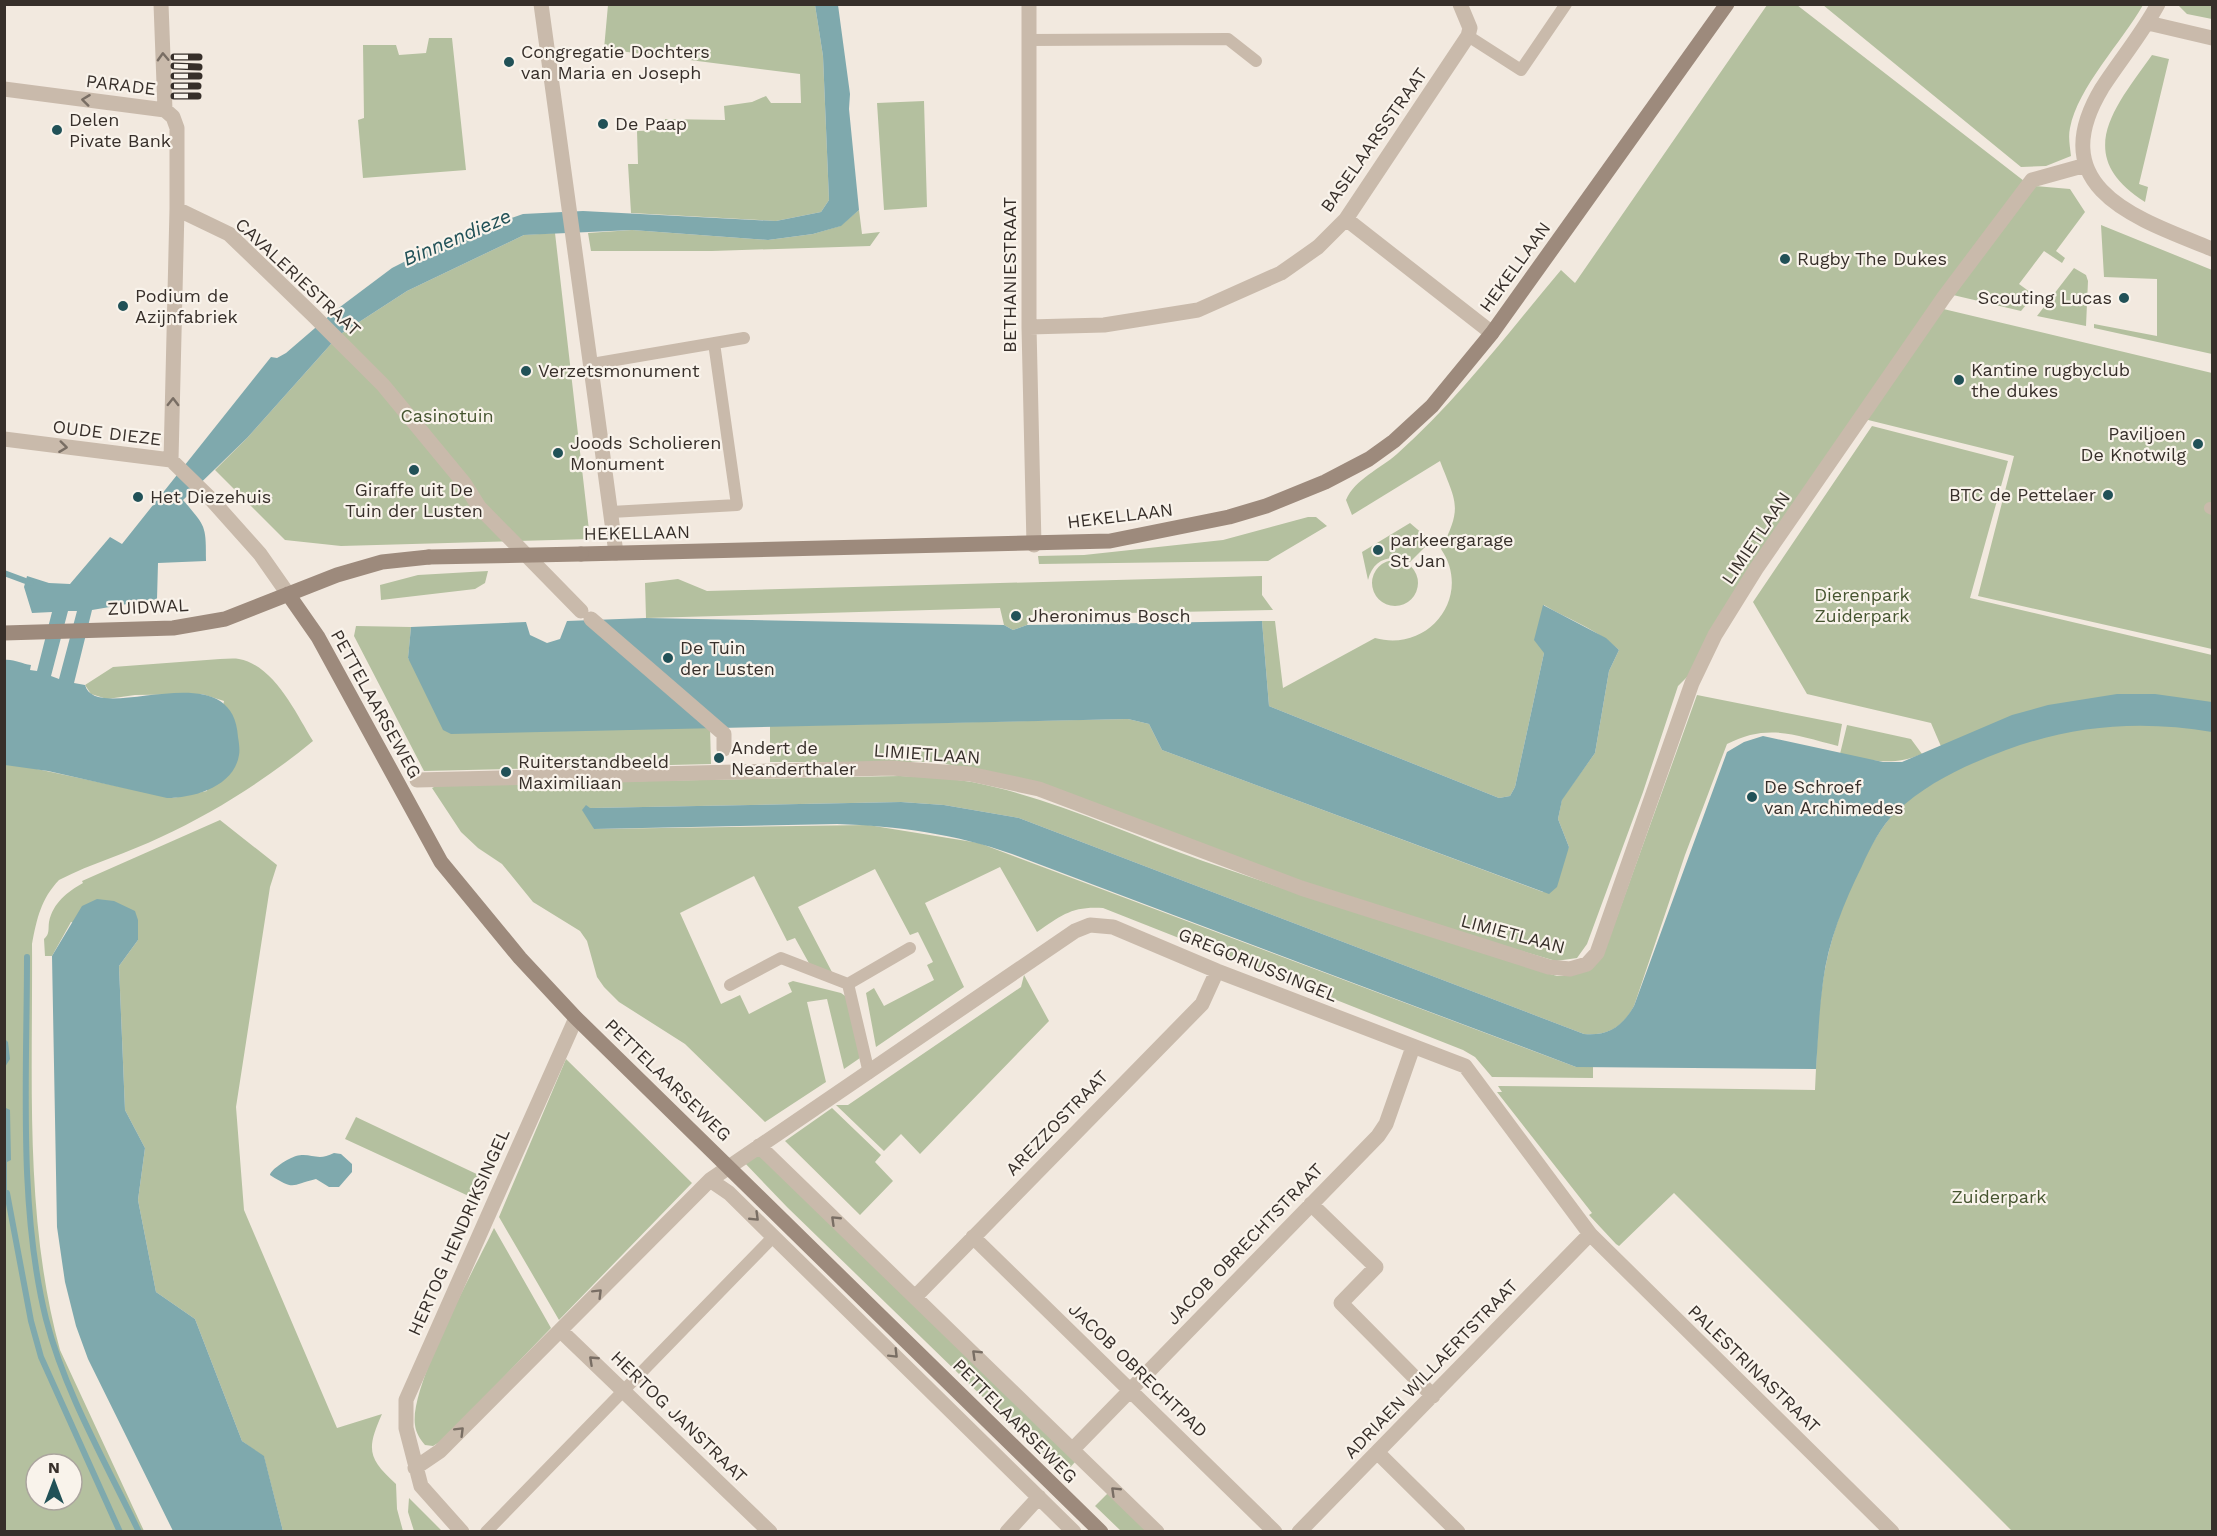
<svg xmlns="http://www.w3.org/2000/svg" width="2217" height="1536" font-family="'Work Sans',sans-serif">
	<rect width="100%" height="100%" fill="#f2e9df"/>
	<!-- green -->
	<path fill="#b4c09f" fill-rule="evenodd" d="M608 5H815L823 56 829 200 821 212 776 221 631 213 628 164H638L637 131 665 130V119L725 120 724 106 752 102 766 96 771 103H801L800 74 604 49Z
		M1767 5H1797L2024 181 1935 307 2212 373V649L1978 596 2014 456 1856 417 1690 674 1678 686 1643 792 1587 944 1577 958 1556 961 1319 892 978 771 937 762H770V726L1128 719 1149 724 1162 750 1543 892 1569 847 1558 819 1562 799 1595 753 1609 671 1619 650C1597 629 1569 620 1544 605V653L1515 787 1510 796 1499 798 1269 706 1262 621H1275L1283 688 1375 638C1429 653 1473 596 1441 549 1463 506 1456 503 1440 461L1352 515 1346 500C1355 479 1380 469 1397 454 1458 400 1508 333 1561 270L1575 283Z
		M1823 5H2143C2122 42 2078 87 2070 128 2068 137 2070 147 2071 156L2046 166 2021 167Z
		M2178 5H2212V19L2187 14Z
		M429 38H452L466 170 363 178 358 120 364 118 363 45H396L399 55 426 53Z
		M2152 55 2169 59 2139 184 2148 187 2145 202C2071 155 2116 106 2152 55Z
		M924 101 927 207 884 210 877 103Z
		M2035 186 2070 189 2085 212 2056 251 2065 258 2062 263 2044 251 2019 284 2034 295 2021 311 1953 295Z
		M859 210 862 234 880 232 870 246 712 251H591L588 233 632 230 768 240 813 234 840 226Z
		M2101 225 2212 270V354L2094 328V324L2157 336V279L2104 277Z
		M555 233 590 539 341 546 285 540 215 470 247 438 339 335 407 291 524 235Z
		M2074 268 2086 275 2088 281 2086 326 2037 316Z
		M1872 426 2008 461 1970 598 2212 655V1531H2012L1674 1193 1619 1246 1616 1244 1589 1215 1592 1213 1497 1092H1502L1498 1086 1815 1090C1817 1054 1817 1017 1823 981 1831 928 1858 856 1893 814 1909 796 1932 784 1952 772L1931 723 1807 694 1753 602Z
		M1308 517H1316L1327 526 1268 561 1039 564 1038 556 1084 555 1223 540Z
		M1410 523 1431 541 1410 562C1391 553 1373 559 1368 580L1362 552Z
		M1372 583a23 23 0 1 1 46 0a23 23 0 1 1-46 0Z
		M488 571 485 583 475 589 381 600 380 585 418 575Z
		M1262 576V595L1273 610 1031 615 1027 625 1013 630 1004 625 1000 608 646 618 645 583 678 579 707 591Z
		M356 626 411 627 408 659 710 727 711 764 424 771 354 636Z
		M220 659C226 659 233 658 239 659 275 666 296 714 313 741 267 779 215 812 161 837 128 853 92 863 59 880 41 899 37 918 32 944 33 1079 24 1219 60 1350L144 1531H5L4 762 173 798 207 791 224 701 202 694 135 695 107 699 91 694 85 685 113 667ZM36 1464H72V1500H36Z
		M1697 695 1842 724 1838 746C1795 735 1768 723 1727 744L1685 855 1634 1006C1623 1027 1608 1036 1584 1034L1019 818 944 805 901 802 590 808 594 829 868 825 979 843 1576 1067H1593V1078L1492 1077 1475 1057 1463 1050 1103 908C1072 906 1062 915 1037 932L1000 867 925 903 964 987 876 1047 866 993 874 988 884 1006 934 980 927 965 933 962 918 932 910 935 875 869 798 907 833 974 810 965 795 938 787 941 754 876 680 913 721 1004 740 995 749 1014 792 992 788 983 793 981 841 993 848 998 860 1058 844 1069 827 999 807 1002 826 1082 765 1122 685 1044 619 1002 604 987 597 977 587 941 580 931 533 902 502 864 478 848 461 832 432 788 438 785 900 776C924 777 948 778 972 782 1053 798 1127 834 1203 861 1321 902 1439 939 1557 976 1577 977 1589 965 1604 953Z
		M1847 725 1911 739 1922 754C1891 767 1871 760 1840 754Z
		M220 820 277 865 270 887 236 1107 244 1210 337 1428 382 1414C366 1450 368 1458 396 1484L397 1509 403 1531H283L264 1457 242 1441 195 1319 156 1292 138 1200 145 1148 125 1110 119 966 138 940 71 922 52 956H45L44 939C50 934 48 929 49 922 53 903 67 892 83 883L82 881Z
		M1024 975 1049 1021 920 1154 901 1134 884 1151 836 1105H848L1021 987Z
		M566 1059 692 1183 559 1320 499 1217Z
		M832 1108 881 1155 875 1162 893 1181 860 1215 785 1141Z
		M356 1117 483 1177 473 1198 345 1139Z
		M753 1147 1076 1461 1063 1475 787 1207 742 1160Z
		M494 1228 551 1328 443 1440 433 1446 425 1445C420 1439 416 1433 415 1425 409 1387 475 1268 494 1228Z
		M1108 1493 1148 1531H1121L1095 1506Z
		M409 1498 442 1531H414L408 1512Z"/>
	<!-- water -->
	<path fill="#7fa9ad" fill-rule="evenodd" d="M815 5H838L850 94 849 109 859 210 841 226 813 234 768 240 632 230 524 235 407 291 339 335 247 438 183 500C206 527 206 525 206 561L158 563 157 599 92 610 74 683 85 685C96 727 233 649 238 737 239 743 240 750 239 755 234 787 193 798 167 798L48 771 5 765 4 660C15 659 21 664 31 665L30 670 37 671 52 612 32 613 24 587 27 576 49 583 70 584 110 537 122 544 271 357 277 358 286 353 336 310 392 268 447 240 523 214 583 211 776 221 821 212 829 200 823 56ZM68 611H77L59 679 51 676Z
		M1543 605 1606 638 1619 650 1609 671 1595 753 1562 800 1558 819 1569 847 1557 887 1549 894 1162 750 1149 724 1128 719 451 734 443 730 408 658 411 627 526 622 530 635 547 643 560 639 567 621 646 618 1004 625 1013 630 1027 625 1262 621 1269 706 1499 798 1510 796 1515 787 1544 653 1534 640Z
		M2117 694H2155L2212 702V732C2141 720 2074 725 2006 750 1966 765 1928 782 1896 812 1881 826 1870 848 1862 866 1844 902 1828 942 1823 982 1819 1011 1818 1040 1816 1069L1576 1067 1012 854C956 834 897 826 837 824L594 829 582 810 586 805 590 808 901 802 944 805 1019 818 1584 1034C1608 1036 1622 1027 1634 1006L1727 752 1744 742 1763 736 1883 762H1902L2012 715 2048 705Z
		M97 899 114 901 135 911 138 920V940L119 966 125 1110 145 1148 138 1200 156 1292 195 1319 242 1441 264 1456 283 1531H173L88 1359 76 1326 65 1282 57 1227 52 956 82 906Z
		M5 1039 8 1042 10 1059 5 1067 6 1108 10 1110 11 1160 7 1162V1199L5 1201Z
		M334 1153 341 1154 352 1164V1172L339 1187H329L316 1179C291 1185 295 1191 270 1175 271 1169 289 1158 296 1156 311 1152 317 1162 334 1153Z"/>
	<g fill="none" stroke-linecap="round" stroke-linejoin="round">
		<!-- stream -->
		<path stroke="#7fa9ad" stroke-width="6" d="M4 573 31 583
			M27 957C27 1073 18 1206 46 1319 65 1393 106 1463 139 1532
			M7 1193 31 1321 41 1357 120 1532"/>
		<!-- lane -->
		<path stroke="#c9baab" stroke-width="12" d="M1468 36 1521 70 1566 4
			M1029 40 1228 39 1256 61
			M592 364 744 338
			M2210 508 2212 509
			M611 512 737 505 714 343
			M848 984 869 1073
			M848 984 910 948
			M730 985 781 958 848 984
			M486 1532 774 1236"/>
		<!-- street -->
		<path stroke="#c9baab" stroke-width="15" d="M161 4 165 110
			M541 4C565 188 592 370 616 553
			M1029 4V327L1034 545
			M2158 4C2142 34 2120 60 2102 88 2041 189 2138 219 2212 249
			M2148 23 2212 38
			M4 89 165 110
			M165 110 173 117 177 128V209L171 460
			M177 209 229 234 314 316 383 385 464 483 479 507 581 611
			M1346 219 1492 333
			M1029 327 1104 325 1198 310 1281 273 1318 247 1346 219 1468 36 1470 28 1460 4
			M4 439 171 460 210 498 260 554 288 594
			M591 619 724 734V749
			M417 780 891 768 970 774 1039 789 1301 888 1549 967 1570 969 1587 964 1597 953 1692 683 1715 635 1756 569 1944 297 2032 180 2086 165
			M759 1146 1157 1532
			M710 1180 729 1193 1074 1532
			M1311 1204 1376 1267 1341 1303 1433 1396
			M973 1237 1275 1532
			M916 1296 1202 1004 1217 971
			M561 1331 770 1532
			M1073 1449 1378 1136 1386 1124 1413 1047
			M1377 1452 1458 1532
			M415 1468 440 1451 710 1180 1075 931 1090 925 1113 927 1217 971 1465 1066 1590 1234 1892 1532
			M462 1532 421 1486 406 1428V1400L576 1018
			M1007 1532 1039 1497
			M1299 1532 1590 1234"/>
		<!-- secondary -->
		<path stroke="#9d8a7c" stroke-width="15" d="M581 554 1110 541 1229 517 1266 506 1325 482 1369 459 1394 441 1432 406 1492 333 1727 4
			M288 594 318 637 441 862 520 958 576 1018 1101 1532
			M4 633 173 628 225 619 337 575 382 562 429 557"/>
		<!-- rail casing -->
		<g stroke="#372f2a" stroke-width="7">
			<path id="rail" d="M174 57H199
				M174 66 199 67
				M174 76H199
				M174 86H198
				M174 96H198"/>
		</g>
		<!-- rail -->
		<use href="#rail" stroke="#f9f3eb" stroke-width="4.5" stroke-dasharray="14" stroke-linecap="butt"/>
		<!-- secondary-bridge -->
		<path stroke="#9d8a7c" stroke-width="15" d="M429 557 581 554"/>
	</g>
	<!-- one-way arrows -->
	<defs><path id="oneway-chevron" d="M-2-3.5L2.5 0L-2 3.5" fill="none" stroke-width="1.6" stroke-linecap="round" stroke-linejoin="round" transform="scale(1.5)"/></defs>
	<g stroke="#796e64">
		<use href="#oneway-chevron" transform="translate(163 57) rotate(-92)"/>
		<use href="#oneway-chevron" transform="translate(86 100) rotate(-173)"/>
		<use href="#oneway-chevron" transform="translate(173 402) rotate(-89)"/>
		<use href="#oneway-chevron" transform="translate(63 447) rotate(7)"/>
		<use href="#oneway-chevron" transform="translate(755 1217) rotate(44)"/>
		<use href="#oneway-chevron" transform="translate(835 1220) rotate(-136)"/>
		<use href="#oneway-chevron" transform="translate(598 1293) rotate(-45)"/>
		<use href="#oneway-chevron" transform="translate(894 1354) rotate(45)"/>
		<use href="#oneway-chevron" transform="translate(976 1354) rotate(-136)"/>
		<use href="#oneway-chevron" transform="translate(593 1360) rotate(-137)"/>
		<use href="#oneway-chevron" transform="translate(460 1431) rotate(-45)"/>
		<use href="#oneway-chevron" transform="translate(1115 1491) rotate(-136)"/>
	</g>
	<!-- markers -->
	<g fill="#215157" stroke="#f9f3eb" stroke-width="2">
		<circle cx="509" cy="62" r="6"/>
		<circle cx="603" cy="124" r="6"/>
		<circle cx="57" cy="130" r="6"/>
		<circle cx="1785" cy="259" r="6"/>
		<circle cx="2124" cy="298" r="6"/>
		<circle cx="123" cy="306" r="6"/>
		<circle cx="526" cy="371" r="6"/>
		<circle cx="1959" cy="380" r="6"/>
		<circle cx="2198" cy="444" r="6"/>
		<circle cx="558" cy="453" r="6"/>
		<circle cx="414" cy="470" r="6"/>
		<circle cx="2108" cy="495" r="6"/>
		<circle cx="138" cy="497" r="6"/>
		<circle cx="1378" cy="550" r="6"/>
		<circle cx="1016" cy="616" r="6"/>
		<circle cx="668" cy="658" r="6"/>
		<circle cx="719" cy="758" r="6"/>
		<circle cx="506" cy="772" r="6"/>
		<circle cx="1752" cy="797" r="6"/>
	</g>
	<g text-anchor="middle" stroke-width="4.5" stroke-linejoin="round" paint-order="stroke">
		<!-- poi labels -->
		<g font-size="18" fill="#372f2a" stroke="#f9f3eb" text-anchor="start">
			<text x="521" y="58">Congregatie Dochters<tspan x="521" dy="21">van Maria en Joseph</tspan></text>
			<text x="69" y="126">Delen<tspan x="69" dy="21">Pivate Bank</tspan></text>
			<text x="615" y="130">De Paap</text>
			<text x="1797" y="265">Rugby The Dukes</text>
			<text x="135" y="302">Podium de<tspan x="135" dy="21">Azijnfabriek</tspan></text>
			<text x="2112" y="304" text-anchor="end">Scouting Lucas</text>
			<text x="1971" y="376">Kantine rugbyclub<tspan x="1971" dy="21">the dukes</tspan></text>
			<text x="538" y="377">Verzetsmonument</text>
			<text x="2186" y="440" text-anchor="end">Paviljoen<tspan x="2186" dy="21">De Knotwilg</tspan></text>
			<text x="570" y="449">Joods Scholieren<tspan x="570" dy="21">Monument</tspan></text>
			<text x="414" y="496" text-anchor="middle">Giraffe uit De<tspan x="414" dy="21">Tuin der Lusten</tspan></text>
			<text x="2096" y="501" text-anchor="end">BTC de Pettelaer</text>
			<text x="150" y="503">Het Diezehuis</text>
			<text x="1390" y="546">parkeergarage<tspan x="1390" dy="21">St Jan</tspan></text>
			<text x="1028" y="622">Jheronimus Bosch</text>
			<text x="680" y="654">De Tuin<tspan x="680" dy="21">der Lusten</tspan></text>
			<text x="731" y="754">Andert de<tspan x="731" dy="21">Neanderthaler</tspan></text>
			<text x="518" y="768">Ruiterstandbeeld<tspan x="518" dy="21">Maximiliaan</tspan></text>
			<text x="1764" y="793">De Schroef<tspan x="1764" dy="21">van Archimedes</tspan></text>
		</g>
		<!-- street labels -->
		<g font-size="18" fill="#372f2a" stroke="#f9f3eb">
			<text transform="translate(121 85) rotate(7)" y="6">PARADE</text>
			<text transform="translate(1374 140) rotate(-55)" y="6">BASELAARSSTRAAT</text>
			<text transform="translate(1515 267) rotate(-54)" y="6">HEKELLAAN</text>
			<text transform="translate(1010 275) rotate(-90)" y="6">BETHANIESTRAAT</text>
			<text transform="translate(298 277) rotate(43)" y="6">CAVALERIESTRAAT</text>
			<text transform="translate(107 433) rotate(7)" y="6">OUDE DIEZE</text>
			<text transform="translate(1120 516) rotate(-7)" y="6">HEKELLAAN</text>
			<text transform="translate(637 533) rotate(-1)" y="6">HEKELLAAN</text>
			<text transform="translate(1756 538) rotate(-56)" y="6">LIMIETLAAN</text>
			<text transform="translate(148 607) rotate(-3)" y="6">ZUIDWAL</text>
			<text transform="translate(376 704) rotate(61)" y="6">PETTELAARSEWEG</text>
			<text transform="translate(927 754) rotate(4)" y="6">LIMIETLAAN</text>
			<text transform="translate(1513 934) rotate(15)" y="6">LIMIETLAAN</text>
			<text transform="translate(1258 965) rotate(22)" y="6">GREGORIUSSINGEL</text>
			<text transform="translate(668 1080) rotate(44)" y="6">PETTELAARSEWEG</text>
			<text transform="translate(1057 1123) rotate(-46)" y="6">AREZZOSTRAAT</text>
			<text transform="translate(459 1232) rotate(-66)" y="6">HERTOG HENDRIKSINGEL</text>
			<text transform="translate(1245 1244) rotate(-46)" y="6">JACOB OBRECHTSTRAAT</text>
			<text transform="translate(1431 1369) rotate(-46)" y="6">ADRIAEN WILLAERTSTRAAT</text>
			<text transform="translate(1754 1369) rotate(44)" y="6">PALESTRINASTRAAT</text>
			<text transform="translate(1138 1370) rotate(44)" y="6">JACOB OBRECHTPAD</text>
			<text transform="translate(679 1417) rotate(44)" y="6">HERTOG JANSTRAAT</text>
			<text transform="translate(1015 1421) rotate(45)" y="6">PETTELAARSEWEG</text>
		</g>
		<!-- park labels -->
		<g font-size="18" fill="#45542f" stroke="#f9f3eb">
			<text x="447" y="422">Casinotuin</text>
			<text x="1862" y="601">Dierenpark<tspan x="1862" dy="21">Zuiderpark</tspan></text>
			<text x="1999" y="1203">Zuiderpark</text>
		</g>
		<!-- water labels -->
		<g font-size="20" font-style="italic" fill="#215157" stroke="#f9f3eb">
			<text transform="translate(457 237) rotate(-23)" y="7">Binnendieze</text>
		</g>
	</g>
	<!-- border -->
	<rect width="2217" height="1536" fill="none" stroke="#372f2a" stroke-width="12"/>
	<!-- north arrow -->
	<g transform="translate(54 1482)"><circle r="28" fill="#f9f3eb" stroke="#aba59e" stroke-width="1.5"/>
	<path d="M0-4.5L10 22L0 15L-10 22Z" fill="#215157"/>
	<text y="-9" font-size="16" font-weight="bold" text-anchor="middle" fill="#372f2a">N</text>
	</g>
</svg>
